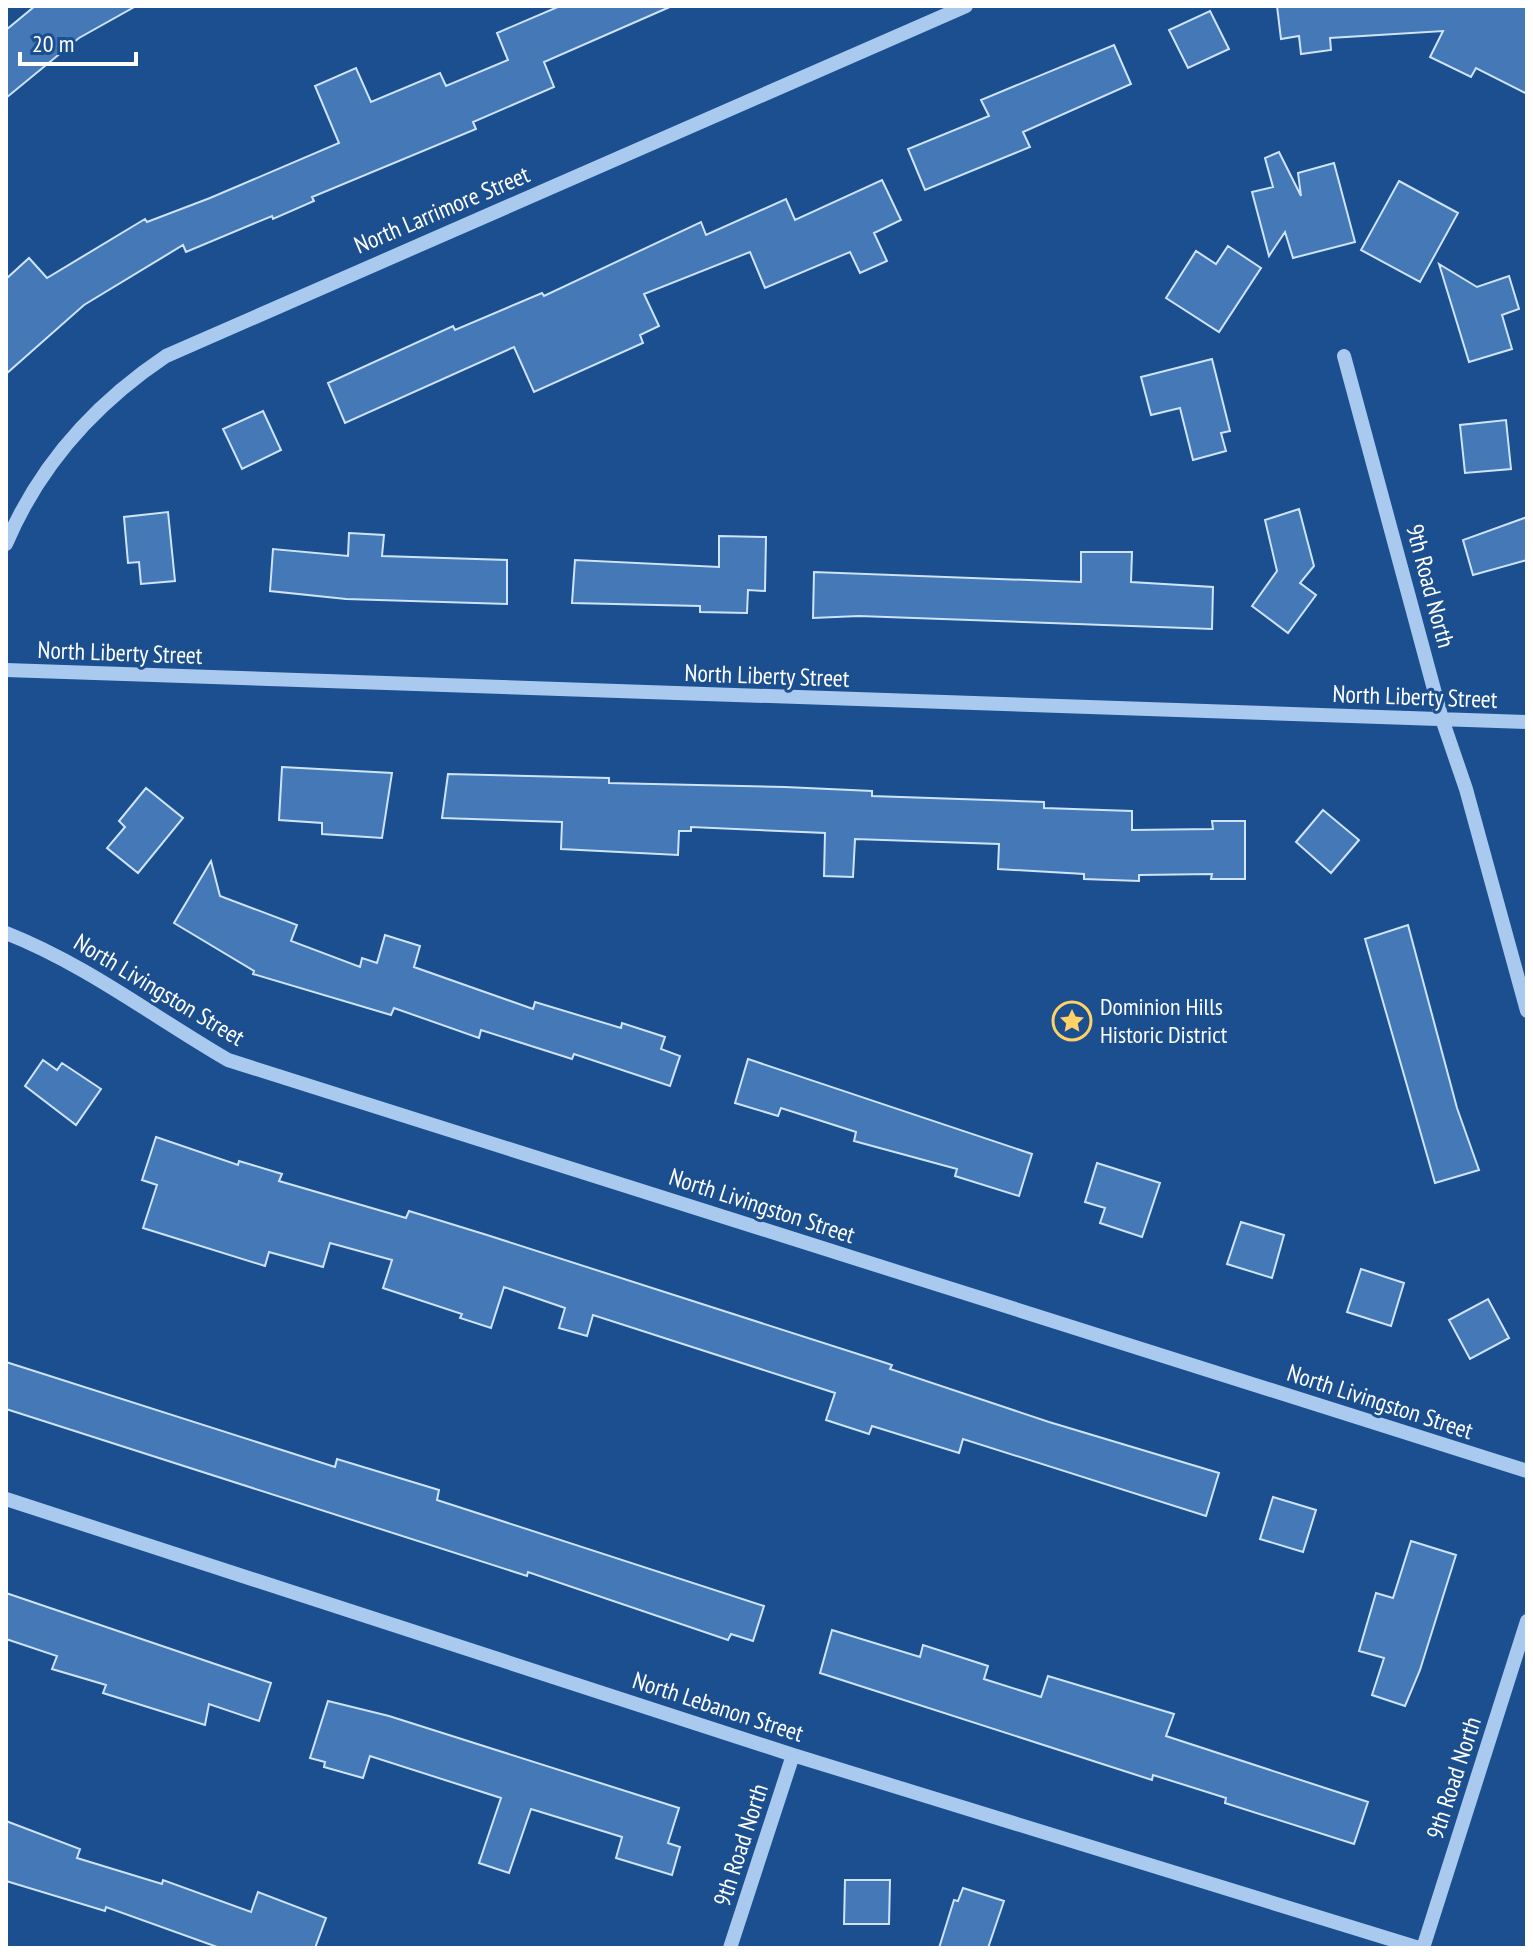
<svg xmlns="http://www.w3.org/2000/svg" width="1533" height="1954" font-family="'PT Sans Narrow',sans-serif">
	<rect width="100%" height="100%" fill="#1b4f8f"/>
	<!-- building -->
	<path fill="#4478b7" stroke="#cfe3fa" stroke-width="2" d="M35 6H136L79 38 6 98V30Z
		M560 6H672L544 62 554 87 473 122 476 129 312 197 314 201 273 219 272 216 186 252 183 245 84 305 6 374V279L29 258 47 278 145 219 147 222 210 198 339 143 315 86 356 68 371 102 440 73 446 86 508 60 497 33Z
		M1277 6H1527V94L1476 68 1471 77 1430 57 1443 31 1330 38 1331 50 1301 54 1299 36 1281 39Z
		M1210 11 1229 49 1188 68 1169 30Z
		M1114 45 1131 84 1023 132 1030 147 925 190 908 149 989 116 981 100Z
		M1279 152 1301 196 1298 173 1334 163 1355 242 1293 258 1285 232 1269 256 1252 192 1273 187 1265 158Z
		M882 180 901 220 874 233 887 261 860 273 850 252 765 288 750 252 644 294 659 326 640 335 643 343 534 392 514 347 345 423 328 383 453 326 455 330 542 293 544 296 701 222 706 235 786 199 795 220Z
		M1399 181 1458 213 1420 282 1361 250Z
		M1228 246 1261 268 1219 332 1166 298 1196 251 1216 264Z
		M1439 264 1477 287 1509 276 1519 309 1502 315 1512 349 1469 362Z
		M1212 359 1230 431 1221 433 1226 451 1193 460 1180 408 1151 415 1141 377Z
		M263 411 281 450 242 469 223 429Z
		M1506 420 1511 469 1465 473 1460 425Z
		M1299 509 1314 566 1300 583 1316 595 1288 633 1252 606 1277 571 1265 520Z
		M168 512 175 581 141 584 139 562 128 563 124 517Z
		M1527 517V560L1473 575 1463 540Z
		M349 533 384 535 382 556 507 560V604L346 599 270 591 273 549 348 556Z
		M719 536 766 537 765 591 748 590 747 613 700 612V606L572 603 575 560 719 567Z
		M1081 552H1132L1131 582 1213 587 1212 629 859 616 813 618 814 572 1081 582Z
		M282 767 392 773 382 838 322 834V823L279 820Z
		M448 774 609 778V783L785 787 872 791V796L1044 802V808L1132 811V830L1213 829 1212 821H1245V879H1211L1212 874 1139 875V881L1084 879V874L998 869 999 844 855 839 853 877 824 876 825 833 691 827V831H679L678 855 561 849 562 822 442 818Z
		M146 788 183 818 138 873 107 848 125 827 119 821Z
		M1323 810 1359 840 1331 873 1296 842Z
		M211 861 220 896 297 925 291 941 360 967 362 958 377 963 385 935 420 946 414 967 533 1009 535 1002 621 1028 622 1023 665 1037 661 1049 680 1056 670 1086 574 1054 572 1059 481 1030 479 1038 394 1008 391 1015 253 974 254 971 174 923Z
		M1408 925 1457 1108 1479 1170 1435 1183 1365 939Z
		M748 1059 1032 1154 1019 1196 955 1176 957 1169 854 1141 856 1132 781 1108 778 1116 735 1103Z
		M43 1060 57 1070 62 1063 101 1089 76 1125 25 1086Z
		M156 1137 238 1165 239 1161 282 1174 279 1181 406 1218 409 1211 487 1235 886 1363 892 1365 890 1369 1049 1422 1219 1473 1206 1516 963 1439 959 1453 872 1426 869 1434 826 1420 835 1393 593 1315 587 1336 559 1328 565 1308 504 1287 491 1328 460 1318 462 1314 383 1288 392 1260 330 1243 323 1267 269 1252 265 1266 143 1228 157 1185 142 1180Z
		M1097 1163 1160 1183 1142 1237 1100 1223 1105 1208 1085 1202Z
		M1241 1222 1284 1235 1272 1278 1227 1264Z
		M1361 1269 1404 1283 1391 1326 1347 1312Z
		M1488 1299 1509 1338 1470 1359 1449 1320Z
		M6 1362 335 1467 337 1459 439 1490 437 1500 764 1606 753 1641 731 1634 728 1640 528 1572 527 1576 6 1409Z
		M1273 1497 1316 1510 1303 1552 1260 1539Z
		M1411 1541 1456 1555 1420 1670 1405 1706 1372 1695 1384 1658 1359 1651 1376 1593 1393 1598Z
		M6 1593 271 1683 259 1721 209 1704 205 1725 103 1693 106 1685 52 1669 57 1656 6 1639Z
		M832 1630 920 1657 923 1645 988 1666 984 1679 1041 1697 1048 1676 1174 1714 1166 1736 1368 1802 1354 1844 1225 1803 1226 1798 1153 1775 1152 1780 820 1673Z
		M328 1701 389 1716 679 1808 668 1843 680 1847 672 1875 616 1858 622 1837 531 1809 509 1873 479 1863 501 1798 370 1756 363 1778 324 1767 325 1762 310 1758Z
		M6 1821 80 1849 77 1858 162 1884 163 1880 251 1912 258 1892 326 1918 315 1948H220L106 1907 105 1911 6 1881Z
		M845 1880H890L889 1924H844Z
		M963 1888 1004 1901 988 1948H939L954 1900 958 1901Z"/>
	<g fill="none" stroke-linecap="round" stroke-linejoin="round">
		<!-- minor -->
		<path stroke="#a9c9ee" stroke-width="14" d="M1344 356 1442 719 1466 789 1527 1011
			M6 544C39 466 96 403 166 356L966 6
			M6 670 1527 722
			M6 933C85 964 154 1017 228 1060L1527 1471
			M6 1499 793 1755 1419 1948
			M730 1948 793 1755
			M1423 1948 1527 1621"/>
	</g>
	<!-- icons -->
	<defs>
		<g id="sight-ring" transform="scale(2)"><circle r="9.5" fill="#1b4f8f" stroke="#ffd166" stroke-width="1.5"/><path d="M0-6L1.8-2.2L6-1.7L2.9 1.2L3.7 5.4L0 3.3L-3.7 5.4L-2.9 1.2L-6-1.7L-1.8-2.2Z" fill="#ffd166"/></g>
	</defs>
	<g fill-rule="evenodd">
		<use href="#sight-ring" x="1072" y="1021"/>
	</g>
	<g text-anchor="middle" stroke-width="6" stroke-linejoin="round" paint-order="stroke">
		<!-- street labels -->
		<g font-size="24" fill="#fff" stroke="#1b4f8f">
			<text transform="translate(442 210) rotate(-23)" y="8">North Larrimore Street</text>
			<text transform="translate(1430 586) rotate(75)" y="8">9th Road North</text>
			<text transform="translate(120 653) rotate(2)" y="8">North Liberty Street</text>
			<text transform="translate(767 676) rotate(2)" y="8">North Liberty Street</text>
			<text transform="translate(1415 697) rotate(2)" y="8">North Liberty Street</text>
			<text transform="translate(159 990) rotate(31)" y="8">North Livingston Street</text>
			<text transform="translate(762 1206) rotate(18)" y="8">North Livingston Street</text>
			<text transform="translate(1380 1402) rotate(18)" y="8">North Livingston Street</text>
			<text transform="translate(718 1707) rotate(18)" y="8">North Lebanon Street</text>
			<text transform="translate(1454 1778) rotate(-72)" y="8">9th Road North</text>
			<text transform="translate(741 1845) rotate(-72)" y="8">9th Road North</text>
		</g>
		<!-- poi labels -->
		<g font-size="24" fill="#fff" stroke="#1b4f8f" text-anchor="start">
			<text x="1100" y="1015">Dominion Hills<tspan x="1100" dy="28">Historic District</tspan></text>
		</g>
	</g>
	<!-- border -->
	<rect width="1533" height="1954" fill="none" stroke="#ffffff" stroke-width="16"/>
	<!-- scale -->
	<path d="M20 52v12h116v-12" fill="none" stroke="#ffffff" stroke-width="4"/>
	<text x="32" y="52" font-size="24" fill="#ffffff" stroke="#1b4f8f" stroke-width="6" paint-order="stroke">20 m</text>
</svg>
